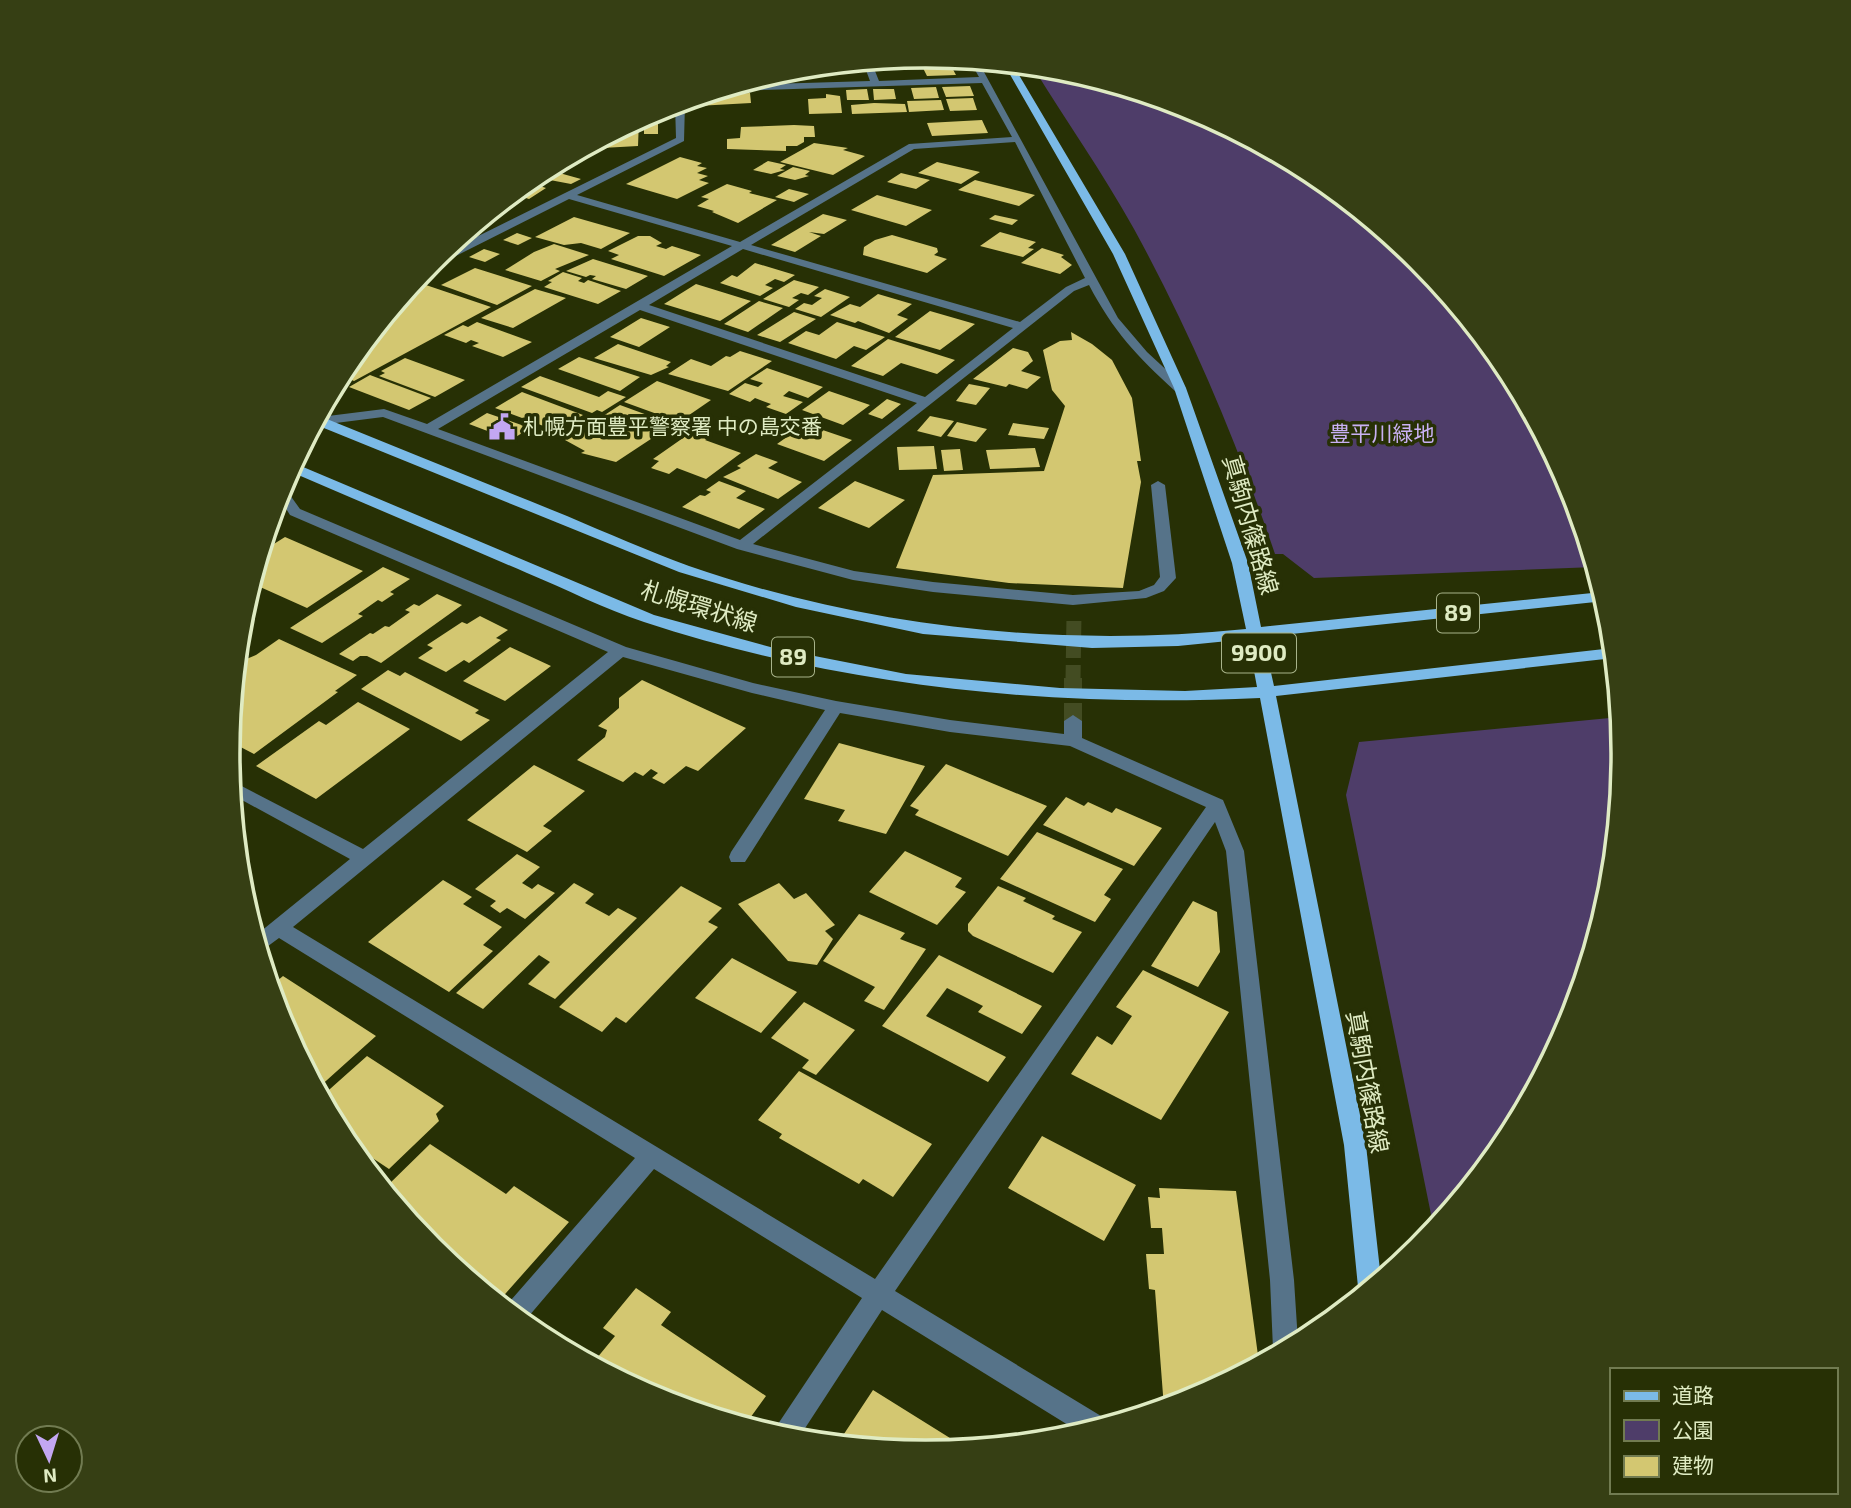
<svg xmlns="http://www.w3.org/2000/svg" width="1851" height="1508" font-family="'Exo 2','Noto Sans JP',sans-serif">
	<rect width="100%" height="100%" fill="#273005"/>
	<!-- green -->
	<path fill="#4e3d69" d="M1033 67 1062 70 1193 109 1314 174 1419 261 1506 367 1571 487 1595 567 1314 578 1283 554H1275C1236 440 1192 335 1134 229 1103 173 1066 121 1033 67Z
		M1620 717 1623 754 1610 891 1570 1021 1506 1142 1434 1229 1346 795 1359 742Z"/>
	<!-- building -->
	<path fill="#d3c771" d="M937 61 939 65 950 64 956 75 927 76 920 62Z
		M819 67V71L781 72 790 69Z
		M970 86 974 96 946 97 942 87Z
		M936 87 939 98 914 99 911 88Z
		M867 89 869 100H847L846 90Z
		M873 89H894L896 99 874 100Z
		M750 93 751 103 697 106 696 98 705 95Z
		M826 94 840 96 842 113 809 114 808 99 826 98Z
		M973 98 977 110 950 111 946 99Z
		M941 100 944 110 909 112 907 101Z
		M874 103 905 104 907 112 852 114 851 105Z
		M658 118V134H644V119Z
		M639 120 638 146 584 149Z
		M982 120 988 133 932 136 927 123Z
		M794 125 814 126 815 137H804V142L797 146H786V151L727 149V139L740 138 741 127Z
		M814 143 848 148 843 150 865 156 833 175 780 162Z
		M680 157 702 163 697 166 707 168 697 173 708 176 699 180 709 183 677 199 626 184Z
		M768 161 786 165 780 169 785 170 771 174 753 170Z
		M937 162 980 172 961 184 918 173Z
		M793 167 810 171 805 175 809 176 795 180 777 176Z
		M546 169 563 174 581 179 571 184 534 177Z
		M901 173 930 180 916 189 887 182Z
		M975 180 1035 195 1019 206 958 190Z
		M527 182 546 188 529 199 513 194Z
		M727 184 752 191 749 193 777 200 738 223 712 212 714 211 697 206 709 199 701 197Z
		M789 189 809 194 794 202 775 197Z
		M877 195 932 210 906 226 851 210Z
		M823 214 847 220 824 234 809 232 821 236 795 252 771 245Z
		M995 215 1018 220 1012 225 989 219Z
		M574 217 630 233 601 249 581 243 564 245 535 237Z
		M1000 232 1036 242 1028 248 1034 249 1023 257 980 246Z
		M517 233 532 238 518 245 503 240Z
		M892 235 937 248 938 252 934 255 947 259 927 273 863 255 864 247 875 240Z
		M638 236H650L662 243 656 246 666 249 672 246 701 255 664 276 611 259 619 255 608 251Z
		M554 244 589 255 555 269 560 271 541 281 505 270 534 252Z
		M1042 248 1064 255 1061 257 1072 265 1060 274 1021 263Z
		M484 249 500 254 485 262 469 257Z
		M593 259 648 276 626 289 592 279 596 276 590 275 586 277 566 271Z
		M755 263 795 275 784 282 775 279 765 285 773 288 760 296 720 283 732 275 737 277Z
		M475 268 532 286 497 305 441 285Z
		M563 272 582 278 578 281 584 283 588 280 621 291 598 304 544 287 552 282 548 281Z
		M794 280 819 287 808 295 801 293 792 298 799 300 789 307 763 299Z
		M420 283 491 307 354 381 340 375 409 288Z
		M696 284 751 301 720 321 664 304Z
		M535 289 566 298 513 328 481 318Z
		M825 289 850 297 821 317 795 309 804 303 812 305 822 298 814 296Z
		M878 294 912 304 897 315 908 319 889 333 858 321 855 323 830 315 850 304 860 307Z
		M759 301 783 308 748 332 724 324Z
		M930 311 975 324 940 350 895 337Z
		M794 312 816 319 780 342 757 335Z
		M641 318 670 327 639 347 610 337Z
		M477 322 532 342 503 357 472 346 479 343 471 340 466 343 444 335 463 325 468 327Z
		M837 322 885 337 866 350 854 346 836 359 788 343 806 331 819 335Z
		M1071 332 1092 344 1112 360 1132 398 1141 461H1137L1141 482 1123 588 1009 583 896 568 933 475 1044 471 1065 406 1052 390 1043 350 1060 341 1072 340Z
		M888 339 955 360 937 374 901 363 883 376 851 366Z
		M618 344 671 362 666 366 669 367 651 375 594 358Z
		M1013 348 1028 352 1033 361 1021 371 1041 377 1027 389 1009 384 1006 387 973 379Z
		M740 351 772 361 728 391 668 374 691 359 711 366 726 356 730 357Z
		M579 357 640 377 620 391 558 369Z
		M405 358 465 380 435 397 379 376 385 373 381 371Z
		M767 368 823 387 808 398 789 391 783 396 803 402 786 414 766 407 771 404 755 398 750 402 729 394 745 383 758 387 763 383 750 379Z
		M370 375 431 398 409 410 349 387Z
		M540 376 599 397 608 391 626 397 602 412 597 410 592 413 521 387Z
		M657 381 711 400 679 422 624 402Z
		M969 384 990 388 976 405 956 401Z
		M829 391 870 405 843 425 802 410Z
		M522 392 583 415 557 431 495 408Z
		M887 399 901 404 882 419 868 414Z
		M620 405 650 416 638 424 660 433 616 462 581 453 585 451 565 440 594 422 600 425 606 421 600 418Z
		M487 413 530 428 511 440 469 424Z
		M930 416 954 421 941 437 917 431Z
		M957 422 987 429 976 442 947 436Z
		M1013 423 1049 428 1044 439 1008 435Z
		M805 424 852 440 824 461 777 444Z
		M693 431 710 437 705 440 741 453 706 479 677 468 669 474 651 468 659 461 653 459Z
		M934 446 937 469 899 470 897 447Z
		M1035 448 1040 467 990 469 986 450Z
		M960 449 963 470 944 471 941 450Z
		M756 454 778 462 768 468 802 482 778 499 723 477 741 468 737 466Z
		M719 481 746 491 736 498 765 509 739 529 682 507 700 495 705 496 711 492 706 490Z
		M855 481 905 500 869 528 818 508Z
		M285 537 363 571 307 608 251 583 261 552Z
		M383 567 410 579 390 592 394 594 382 602 378 600 358 614 363 616 322 643 290 628Z
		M437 594 462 605 381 663 367 656H360L353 661 339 654 370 633 373 634 385 626 389 627 410 612 405 610 414 604 419 606Z
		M480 616 508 630 496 638 501 640 469 663 464 660 446 672 418 658 433 648 427 645 462 622 467 624Z
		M279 639 357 675 335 691 338 692 254 754 229 741 237 663 256 655Z
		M510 647 551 666 505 701 463 681Z
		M388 670 400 676 405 672 479 710 475 713 490 720 461 741 361 689Z
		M642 680 746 728 698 771 686 766 664 784 652 778 658 773 651 769 643 776 635 772 623 782 577 760 605 737 607 730 598 726 619 708V698Z
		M358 702 410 729 316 799 256 766 319 721 326 725Z
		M839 743 925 766 886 834 838 821 845 810 804 799Z
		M946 764 1047 806 1008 856 915 815 919 810 910 806Z
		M534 765 585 791 543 826 552 831 527 852 467 820Z
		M1066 797 1084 806 1088 802 1112 813 1116 808 1162 828 1134 866 1043 825Z
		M1037 832 1123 869 1104 895 1111 899 1095 922 1000 879Z
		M905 851 962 878 955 887 966 892 937 925 869 892Z
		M517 854 540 867 522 883 532 889 538 884 555 893 525 919 507 908 500 913 490 906 496 901 475 889Z
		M443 880 472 897 463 904 502 927 483 945 493 951 449 992 368 942Z
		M574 883 594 894 585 903 609 916 618 908 637 918 555 999 528 984 550 962 539 955 483 1009 456 993Z
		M779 883 794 899 806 893 835 925 825 931 833 939 817 965 788 961 738 904Z
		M681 886 722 908 708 922 718 927 626 1023 616 1017 602 1032 559 1007Z
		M998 886 1026 898 1023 901 1055 916 1052 919 1082 932 1053 973 973 936 968 931V924Z
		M1193 901 1217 912 1220 952 1198 987 1151 966Z
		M859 914 905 933 900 939 926 949 884 1010 864 1001 875 987 823 961Z
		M939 955 1042 1006 1022 1034 978 1012 983 1006 947 988 926 1016 1006 1057 988 1082 882 1026Z
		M732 958 797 992 761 1033 695 998Z
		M1143 970 1229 1012 1161 1120 1071 1074 1097 1036 1112 1045 1132 1016 1116 1007Z
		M283 976 376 1036 317 1089 280 1021 270 987Z
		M804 1002 855 1030 816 1075 802 1068 809 1060 771 1038Z
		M367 1056 444 1106 436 1114 439 1121 389 1169 368 1155 361 1162 345 1141 321 1097Z
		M799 1071 932 1144 893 1197 863 1179 859 1184 779 1138 782 1134 758 1120Z
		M1042 1136 1136 1185 1104 1241 1008 1188Z
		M430 1144 506 1194 514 1186 569 1222 498 1302 432 1247 384 1189Z
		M1159 1188 1236 1191 1259 1363 1192 1399 1164 1408 1155 1290 1149 1289 1146 1254H1164L1162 1228H1151L1148 1197 1160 1198Z
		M636 1288 671 1312 661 1325 766 1396 745 1425 658 1399 592 1364 615 1336 603 1328Z
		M873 1390 966 1448 925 1452 838 1443Z"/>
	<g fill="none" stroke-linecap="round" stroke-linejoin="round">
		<!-- minor-tunnel-far1 -->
		<path stroke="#434c22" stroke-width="15" stroke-dasharray="15 7" stroke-linecap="butt" d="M1073 680 1074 615"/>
		<!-- minor-tunnel -->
		<path stroke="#434c22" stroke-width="18" stroke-dasharray="18 10" stroke-linecap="butt" d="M1073 721V678"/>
		<!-- minor -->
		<path fill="#567389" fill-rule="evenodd" d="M871 61 879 81 979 77 970 61H978L1118 318 1147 352 1186 388 1185 391H1175C1137 356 1113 331 1089 285L1074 291 753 544 854 571 933 582 1073 595 1139 591 1154 585 1160 577 1151 485 1158 481 1165 485 1176 578 1164 591 1146 598 1073 605 933 592 853 580 737 549 383 417 320 425 315 423 320 417 384 409 427 424 732 246 569 199 432 268 425 269 434 258 676 138 675 104 685 103 684 141 577 195 740 242 909 144 1012 137 982 83 730 91 726 89 738 85 870 81 863 62ZM1015 142 1085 278 1066 287 1020 322 751 245 914 149ZM743 249 1013 328 925 397 649 305ZM640 310 917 403 740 540 438 429Z
			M282 484 300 509 626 647 753 683 836 701 950 720 1064 734V721L1073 715 1082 721V738L1223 800 1244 851 1294 1280 1298 1342 1276 1354 1273 1349 1270 1280 1226 851 1215 822 895 1291 1106 1419 1109 1424 1081 1433 882 1310 798 1439 772 1433 862 1298 654 1169 523 1323 505 1307 635 1158 279 938 260 952 255 936 350 859 231 794 230 780 363 849 608 652 290 515 278 496ZM623 657 752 693 825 710 731 852 729 857 731 862H745L840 713 950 732 1070 746 1206 807 875 1279 293 927Z"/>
		<!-- major -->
		<path fill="#7bbae7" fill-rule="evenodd" d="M1004 64 1013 65 1125 254 1186 388 1248 563 1261 627 1602 592 1605 601 1263 637 1274 686 1613 648 1614 658 1276 696 1366 1145 1381 1279 1361 1295 1358 1287 1344 1145 1260 698C1052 708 842 687 644 622 604 609 566 589 527 573 448 539 368 505 289 471L293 463 296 464 654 615 774 648 906 674 1060 688 1185 691 1257 687 1248 639 1178 646 1092 648 923 634 796 607 679 572 314 424 318 416 322 417C403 450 485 483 567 516 607 533 648 551 689 566 867 628 1059 648 1246 629L1232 563 1174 388 1113 254Z"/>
	</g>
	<!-- icons -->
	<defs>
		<g id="civic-bare" transform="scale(2.1)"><path d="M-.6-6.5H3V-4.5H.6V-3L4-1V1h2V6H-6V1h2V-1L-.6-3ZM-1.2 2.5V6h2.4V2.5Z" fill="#c3a7f2" stroke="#273005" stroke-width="2.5" paint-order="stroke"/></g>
	</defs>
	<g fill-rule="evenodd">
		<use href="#civic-bare" x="502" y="427"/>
	</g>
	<g text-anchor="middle" stroke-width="7" stroke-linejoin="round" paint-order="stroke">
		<!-- far-poi labels -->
		<g font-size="21" fill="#dfebc3" stroke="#273005" text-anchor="start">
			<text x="523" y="434">札幌方面豊平警察署 中の島交番</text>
		</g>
		<!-- far-park labels -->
		<g font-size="21" fill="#c9b1f4" stroke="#273005">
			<text x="1382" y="441">豊平川緑地</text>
		</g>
		<!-- shield labels -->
		<g fill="#273005" stroke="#a8b38a" stroke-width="2">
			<rect x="1437" y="593.5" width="42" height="39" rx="5"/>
			<rect x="1222" y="633.5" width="74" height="39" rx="5"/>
			<rect x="772" y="637.5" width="42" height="39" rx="5"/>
		</g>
		<g font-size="23" font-weight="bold" fill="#dfebc3">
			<text x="1458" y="621">89</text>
			<text x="1259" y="661">9900</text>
			<text x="793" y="665">89</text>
		</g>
		<!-- street labels -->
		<g font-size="24" fill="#dfebc3" stroke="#273005">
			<text transform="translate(1250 525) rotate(74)" y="8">真駒内篠路線</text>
			<text transform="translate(699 607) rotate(17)" y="8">札幌環状線</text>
			<text transform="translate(1367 1082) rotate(80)" y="8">真駒内篠路線</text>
		</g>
	</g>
	<!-- crop -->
	<path d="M0 0H1851V1508H0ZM925 68H926A685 685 0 0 1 1611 753V755A685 685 0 0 1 926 1440H925A685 685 0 0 1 240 755V753A685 685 0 0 1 925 68Z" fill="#363f14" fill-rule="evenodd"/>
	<path fill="none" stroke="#dfebc3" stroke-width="3.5" d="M925 68H926A685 685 0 0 1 1611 753V755A685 685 0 0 1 926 1440H925A685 685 0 0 1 240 755V753A685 685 0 0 1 925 68Z"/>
	<!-- legend -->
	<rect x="1610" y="1368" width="228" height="126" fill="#273005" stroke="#717b51" stroke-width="2"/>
	<rect x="1624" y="1391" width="35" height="10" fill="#7bbae7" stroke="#717b51" stroke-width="2"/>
	<text x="1672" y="1403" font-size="21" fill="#dfebc3">道路</text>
	<rect x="1624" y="1420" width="35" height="21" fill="#4e3d69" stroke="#717b51" stroke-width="2"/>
	<text x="1672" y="1438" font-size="21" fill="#dfebc3">公園</text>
	<rect x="1624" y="1456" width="35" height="21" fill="#d3c771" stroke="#717b51" stroke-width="2"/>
	<text x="1672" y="1473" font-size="21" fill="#dfebc3">建物</text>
	<!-- north arrow -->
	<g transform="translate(49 1459) rotate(176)"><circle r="33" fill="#273005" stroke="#717b51" stroke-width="2"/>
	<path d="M0-5L12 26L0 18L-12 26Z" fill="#c3a7f2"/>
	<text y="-10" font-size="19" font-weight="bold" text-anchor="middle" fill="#dfebc3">N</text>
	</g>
</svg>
